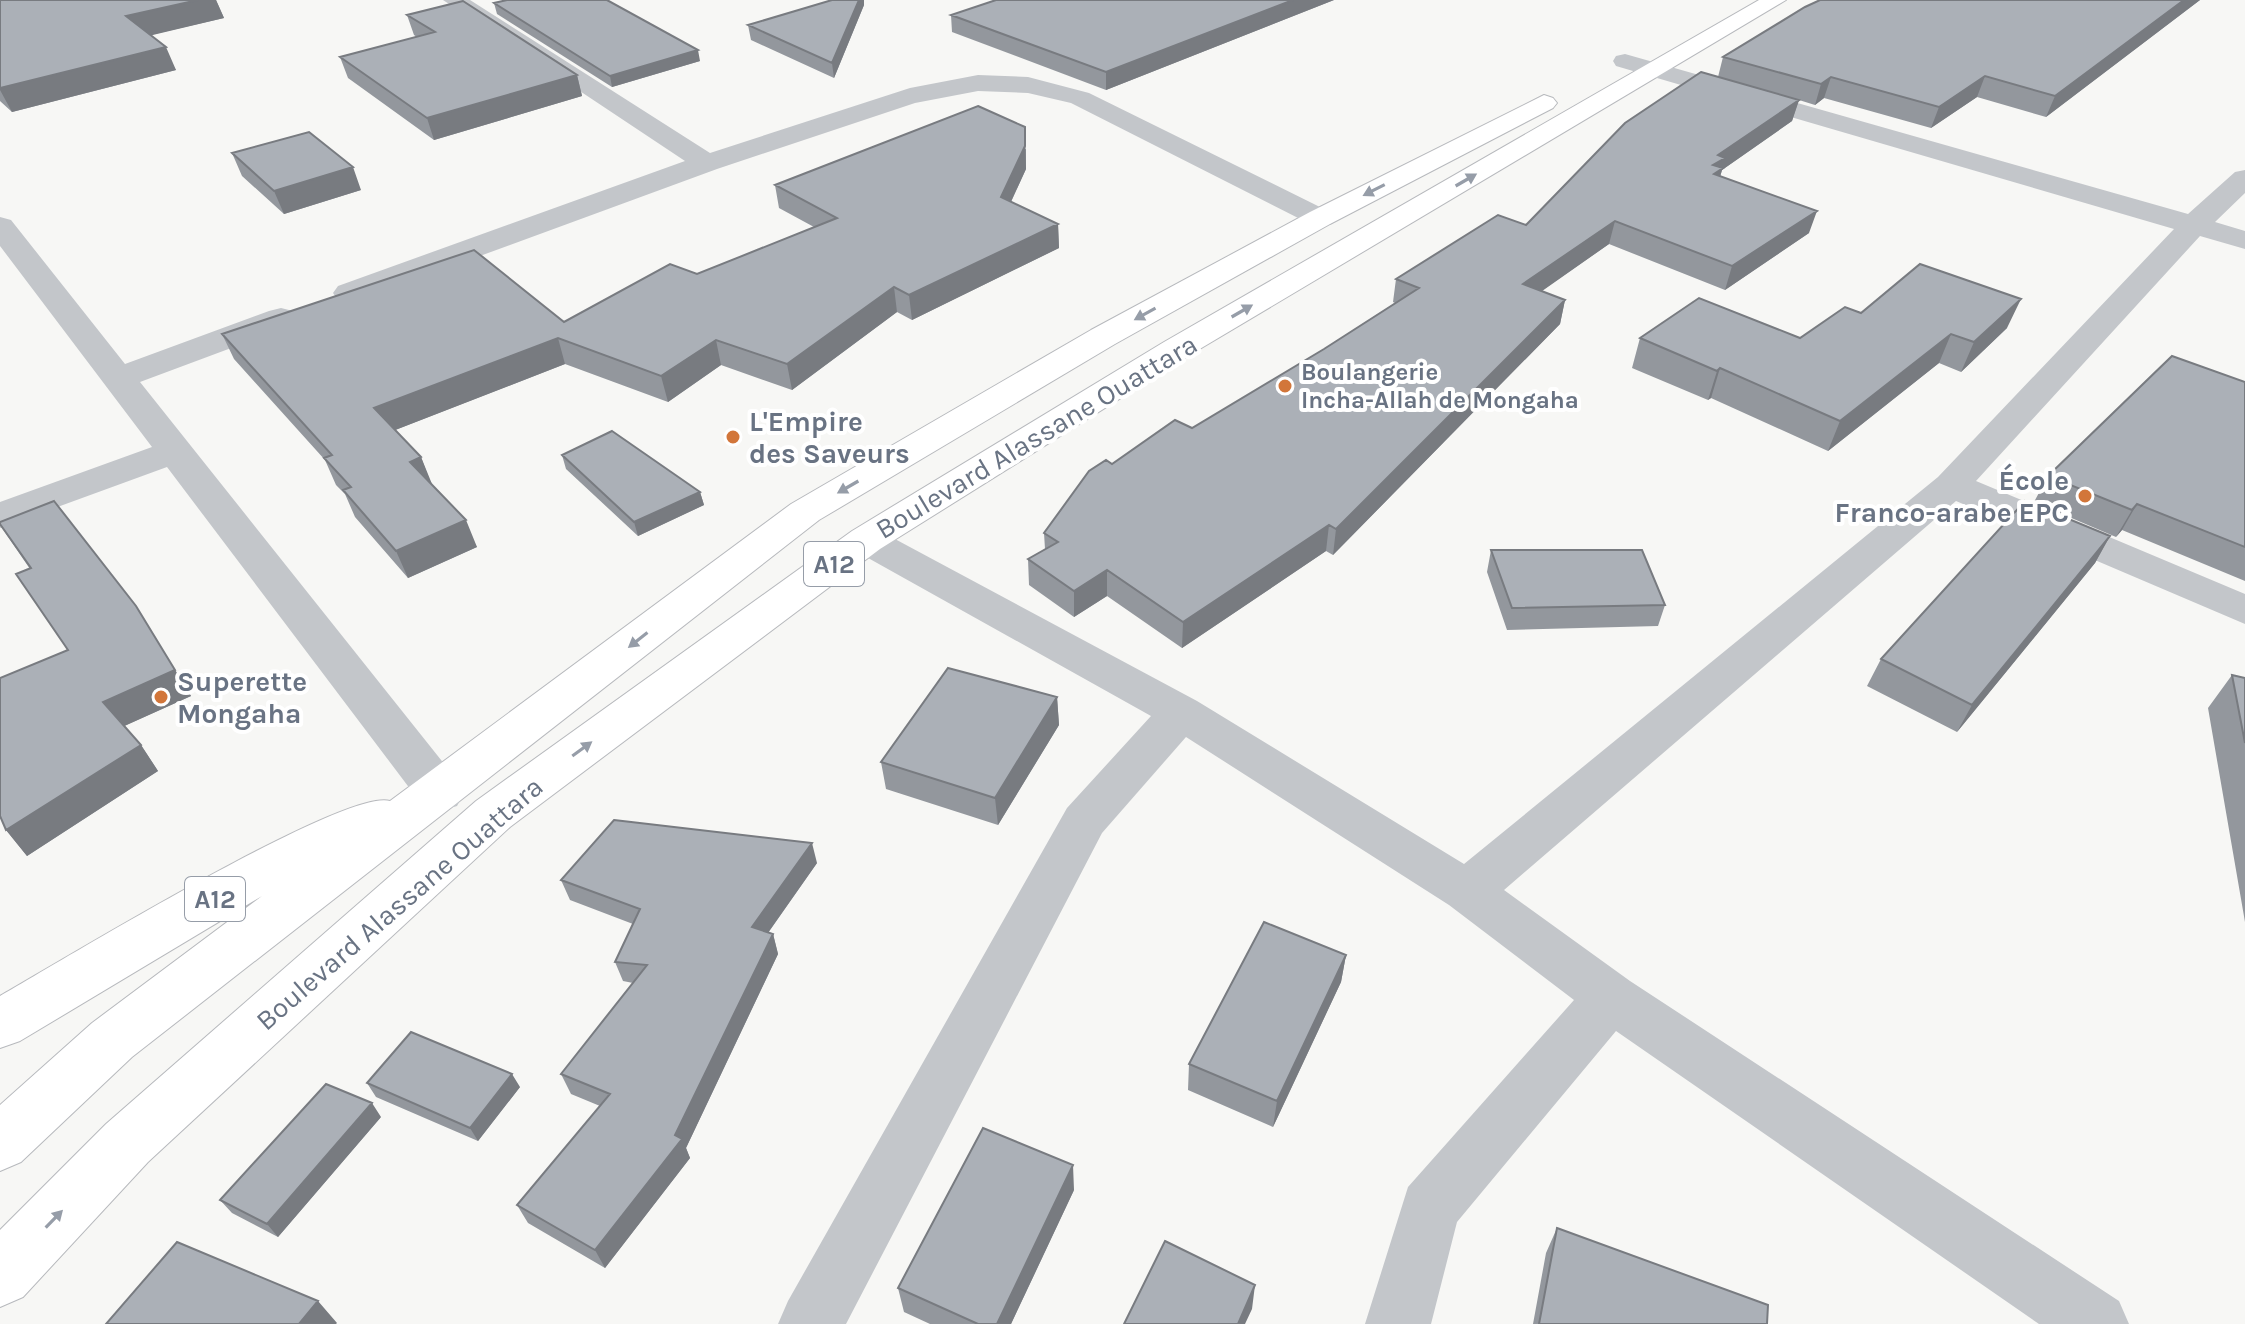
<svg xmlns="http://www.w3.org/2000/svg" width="2245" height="1324" font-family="Karla,sans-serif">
	<rect width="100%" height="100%" fill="#f7f7f5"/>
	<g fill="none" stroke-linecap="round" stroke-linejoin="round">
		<!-- primary casing -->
		<g stroke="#b7b9bd" stroke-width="2">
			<path id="primary" d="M1759 0H1786L1188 356 880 549 510 827 148 1162 23 1297 0 1307V1230L106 1124 476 801 852 531 1164 342Z
				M1544 95 1553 98 1557 103 1553 108 1330 224 1115 344 819 520 132 1057 21 1162 0 1171V1105L92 1023 262 896 20 1041 0 1048V996C56 964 346 787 390 801L791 504 1091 330 1310 212Z"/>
		</g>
		<!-- minor -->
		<path fill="#c3c6ca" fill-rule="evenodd" d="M443 0H470L710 153 910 88 978 75 1028 77 1089 93 1330 212 1335 218 1330 224H1310L1071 103 1028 93 978 91 915 103 717 169 360 300 349 303 338 300 333 293 338 286 685 161Z
			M1625 54 2188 214 2235 172 2245 170V193L2215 222 2245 231V249L2200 236 1976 481 2245 594V624L1956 501 1504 890 1630 981 2119 1301 2129 1324H2039L1616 1031 1457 1222 1431 1324H1365L1408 1187 1574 1000 1449 905 1186 737 1102 833 846 1324H778L788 1301 1067 808 1151 716 852 549 846 540 852 531 866 528 880 531 1197 701 1464 864 1938 477 2174 229 1616 66 1613 61 1616 56Z
			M0 217 11 220 125 364 269 311 281 308 293 311 297 318 293 325 140 382 457 780 464 793 457 806 440 811 423 806 167 467 0 528V502L152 447 0 246Z"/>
		<!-- primary -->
		<use href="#primary" fill="#fff" fill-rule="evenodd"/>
	</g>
	<!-- wall -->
	<path fill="#93979d" d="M0 0H216L224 18 150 35 176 70 12 112 0 101Z
		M832 0H864V5L834 78 751 40 748 25Z
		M996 0H1334L1106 90 952 32 951 15Z
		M1820 0H2200L2046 117 1977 97 1931 128 1824 98 1815 105 1799 100 1792 121 1722 170 1720 177 1809 233 1725 290 1609 244 1541 291 1565 300 1560 324 1333 555 1326 551 1182 648 1107 596 1074 617 1029 585 1028 559 1045 549 1044 533 1112 464 1192 428 1324 349 1395 303 1393 302 1396 279 1526 225 1718 77 1723 57Z
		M494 3 700 61 612 87 497 14Z
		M407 15 577 75 582 96 434 140 348 78 340 57 417 37 414 35Z
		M1026 149V169L1011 202 1058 224 1059 248 912 320 897 312 792 390 721 365 668 402 565 364 395 430 421 457 431 484 477 547 408 578 355 517 345 494 336 485 325 460 234 359 222 334 564 322 697 274 814 227 779 208 775 185Z
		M232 153 361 190 284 214 242 176Z
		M1861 313 2007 328 1961 372 1939 363 1828 451 1711 398 1708 400 1632 368 1640 338H1800Z
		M2245 382V581L2122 530 2116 537 2034 502 2048 476Z
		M562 455 700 492 704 505 638 536 566 469Z
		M0 525 136 606 191 696 124 726 141 745 158 771 27 856 6 830 68 650 30 569Z
		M2110 536 2095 563 1957 732 1867 686 1881 659Z
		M1491 550 1665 605 1658 626 1507 630 1487 572Z
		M2232 675 2245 678V922L2208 708Z
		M1057 697 1059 725 998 825 886 789 881 762Z
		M817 863 768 933 773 934 778 954 686 1148 690 1158 605 1268 528 1223 517 1205 600 1106 571 1094 561 1074 633 983 623 981 615 962 633 924 570 900 561 880Z
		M1346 955 1341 982 1273 1127 1188 1090 1189 1064Z
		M367 1083 520 1087 478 1141 376 1097Z
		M381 1117 278 1237 232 1213 220 1200Z
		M1074 1190 1011 1324H930L904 1312 898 1288Z
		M1557 1228 1767 1324H1533L1546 1253Z"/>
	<!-- shaded-wall -->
	<path fill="#787b80" d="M198 0H216L224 18 136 39 126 16Z
		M859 0H864V5L834 78 832 63Z
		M1293 0H1334L1106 90V72Z
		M2184 0H2200L2046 117 2055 96Z
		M166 47 176 70 12 112 0 90V88Z
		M698 50 700 61 612 87 610 76Z
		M577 75 582 96 434 140 427 118Z
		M1985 76 1977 97 1931 128 1939 107Z
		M1831 77 1824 98 1815 105 1821 84Z
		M1799 100 1792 121 1722 170 1716 190 1713 165 1718 155Z
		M1025 127 1026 169 1002 221 1001 197Z
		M353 167 361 190 284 214 274 191Z
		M1817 211 1809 233 1725 290 1732 266Z
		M1615 221 1609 244 1518 308 1523 284Z
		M1058 224 1059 248 912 320 909 295Z
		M894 287 897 312 792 390 787 364Z
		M2021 299 2007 328 1961 372 1974 342Z
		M1565 300 1560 324 1333 555 1336 529Z
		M1951 334 1939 363 1828 451 1840 421Z
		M558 338 565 364 385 434 374 408Z
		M716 340 721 365 668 402 661 376Z
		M1720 368 1711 398 1708 400 1717 371Z
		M421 457 432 484 421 488 410 462Z
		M700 492 704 505 638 536 634 522Z
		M2137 504 2122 530 2116 537 2132 510Z
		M466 520 477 547 408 578 396 551Z
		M1329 525 1326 551 1182 648 1183 622Z
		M2110 536 2095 563 1957 732 1972 705Z
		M1107 570V596L1074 617V591Z
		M175 670 191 696 120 728 103 702Z
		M1057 697 1059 725 998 825 995 798Z
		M141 745 158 771 27 856 6 830Z
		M812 843 817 863 758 947 752 927Z
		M773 934 778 954 686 1148 690 1158 605 1268 595 1250 675 1135Z
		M1346 955 1341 982 1273 1127 1277 1101Z
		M512 1074 520 1087 478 1141 470 1128Z
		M372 1103 381 1117 278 1237 267 1224Z
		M1073 1165 1074 1190 1011 1324H997Z
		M1255 1285 1252 1309 1245 1324H1238Z
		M318 1301 337 1323 336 1324H299Z"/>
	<!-- building -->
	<path fill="#abb0b7" stroke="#787b80" stroke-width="2" d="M0 0H198L126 16 166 47 0 88Z
		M507 0H607L698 50 610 76 494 3Z
		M832 0H859L832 63 748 25Z
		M996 0H1293L1106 72 951 15Z
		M1820 0H2184L2055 96 1985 76 1939 107 1831 77 1821 84 1723 57 1805 7Z
		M463 1 577 75 427 118 340 57 435 32 407 15Z
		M1701 72 1799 100 1718 155 1725 158 1713 165 1723 168 1714 174 1817 211 1732 266 1615 221 1523 284 1565 300 1336 529 1329 525 1183 622 1107 570 1074 591 1028 559 1058 542 1044 533 1089 471 1106 460 1112 464 1175 420 1192 428 1324 349 1419 288 1396 279 1498 215 1526 225 1625 123Z
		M978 106 1025 127V146L1001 197 1058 224 909 295 894 287 787 364 716 340 661 376 558 338 374 408 421 457 410 462 466 520 396 551 343 490 351 487 324 458 332 455 222 334 474 250 564 322 670 264 697 274 837 218 775 185Z
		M309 132 353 167 274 191 232 153Z
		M1920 264 2021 299 1974 342 1951 334 1840 421 1720 368 1717 371 1640 338 1699 298 1800 338 1845 307 1861 313Z
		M2172 356 2245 382V547L2137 504 2132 510 2048 476Z
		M612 431 700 492 634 522 562 455Z
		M54 501 136 606 175 670 103 702 141 745 6 830 0 816V678L68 650 16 574 31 568 0 524V522Z
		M2025 501 2110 536 1972 705 1881 659Z
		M1491 550H1642L1665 605 1512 608Z
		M948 668 1057 697 995 798 881 762Z
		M2232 675 2245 678V743Z
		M614 820 812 843 752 927 773 934 675 1135 682 1139 595 1250 517 1205 610 1094 561 1074 647 965 615 962 640 909 561 880Z
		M1264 922 1346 955 1277 1101 1189 1064Z
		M411 1032 512 1074 470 1128 367 1083Z
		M326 1084 372 1103 267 1224 220 1200Z
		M983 1128 1073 1165 997 1324H978L898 1288Z
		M1557 1228 1768 1305 1767 1324H1539Z
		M1165 1241 1255 1285 1238 1324H1124Z
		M177 1242 318 1301 299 1324H106Z"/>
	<!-- one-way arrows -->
	<defs><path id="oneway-solid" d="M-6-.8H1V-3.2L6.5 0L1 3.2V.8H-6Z" transform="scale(2)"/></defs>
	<g fill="#969da8">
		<use href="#oneway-solid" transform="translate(1466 180) rotate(-30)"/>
		<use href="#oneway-solid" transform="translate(1374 190) rotate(153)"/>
		<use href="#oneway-solid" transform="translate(1242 311) rotate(-30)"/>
		<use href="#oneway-solid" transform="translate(1145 314) rotate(151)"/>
		<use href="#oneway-solid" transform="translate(848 487) rotate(150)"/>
		<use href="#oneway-solid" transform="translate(638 640) rotate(142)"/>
		<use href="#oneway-solid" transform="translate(582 749) rotate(-36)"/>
		<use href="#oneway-solid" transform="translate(54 1219) rotate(-46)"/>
	</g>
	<!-- markers -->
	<g fill="#d2763a" stroke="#fff" stroke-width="3">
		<circle cx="1285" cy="386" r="8"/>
		<circle cx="733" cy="437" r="8"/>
		<circle cx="2085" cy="496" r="8"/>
		<circle cx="161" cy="697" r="8"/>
	</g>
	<g text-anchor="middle" stroke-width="8" stroke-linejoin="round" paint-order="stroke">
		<!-- far-poi labels -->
		<g font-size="24" font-weight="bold" fill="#697383" stroke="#fff" text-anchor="start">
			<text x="1301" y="380">Boulangerie<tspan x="1301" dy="28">Incha-Allah de Mongaha</tspan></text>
		</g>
		<!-- shield labels -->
		<g fill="#fff" stroke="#969da8" stroke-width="2">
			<rect x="804" y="542" width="60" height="44" rx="6"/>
			<rect x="185" y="877" width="60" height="44" rx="6"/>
		</g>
		<g font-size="26" font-weight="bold" fill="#697383">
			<text x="834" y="573">A12</text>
			<text x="215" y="908">A12</text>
		</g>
		<!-- poi labels -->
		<g font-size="28" font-weight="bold" fill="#697383" stroke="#fff" text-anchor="start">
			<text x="749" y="431">L'Empire<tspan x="749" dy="32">des Saveurs</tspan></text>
			<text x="2069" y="490" text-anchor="end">École<tspan x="2069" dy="32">Franco-arabe EPC</tspan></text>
			<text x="177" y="691">Superette<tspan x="177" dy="32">Mongaha</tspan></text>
		</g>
		<!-- street labels -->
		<g font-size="28" fill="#697383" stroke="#fff">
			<text transform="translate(1036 436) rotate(-31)" y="10">Boulevard Alassane Ouattara</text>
			<text transform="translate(399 903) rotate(-41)" y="10">Boulevard Alassane Ouattara</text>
		</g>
	</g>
</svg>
